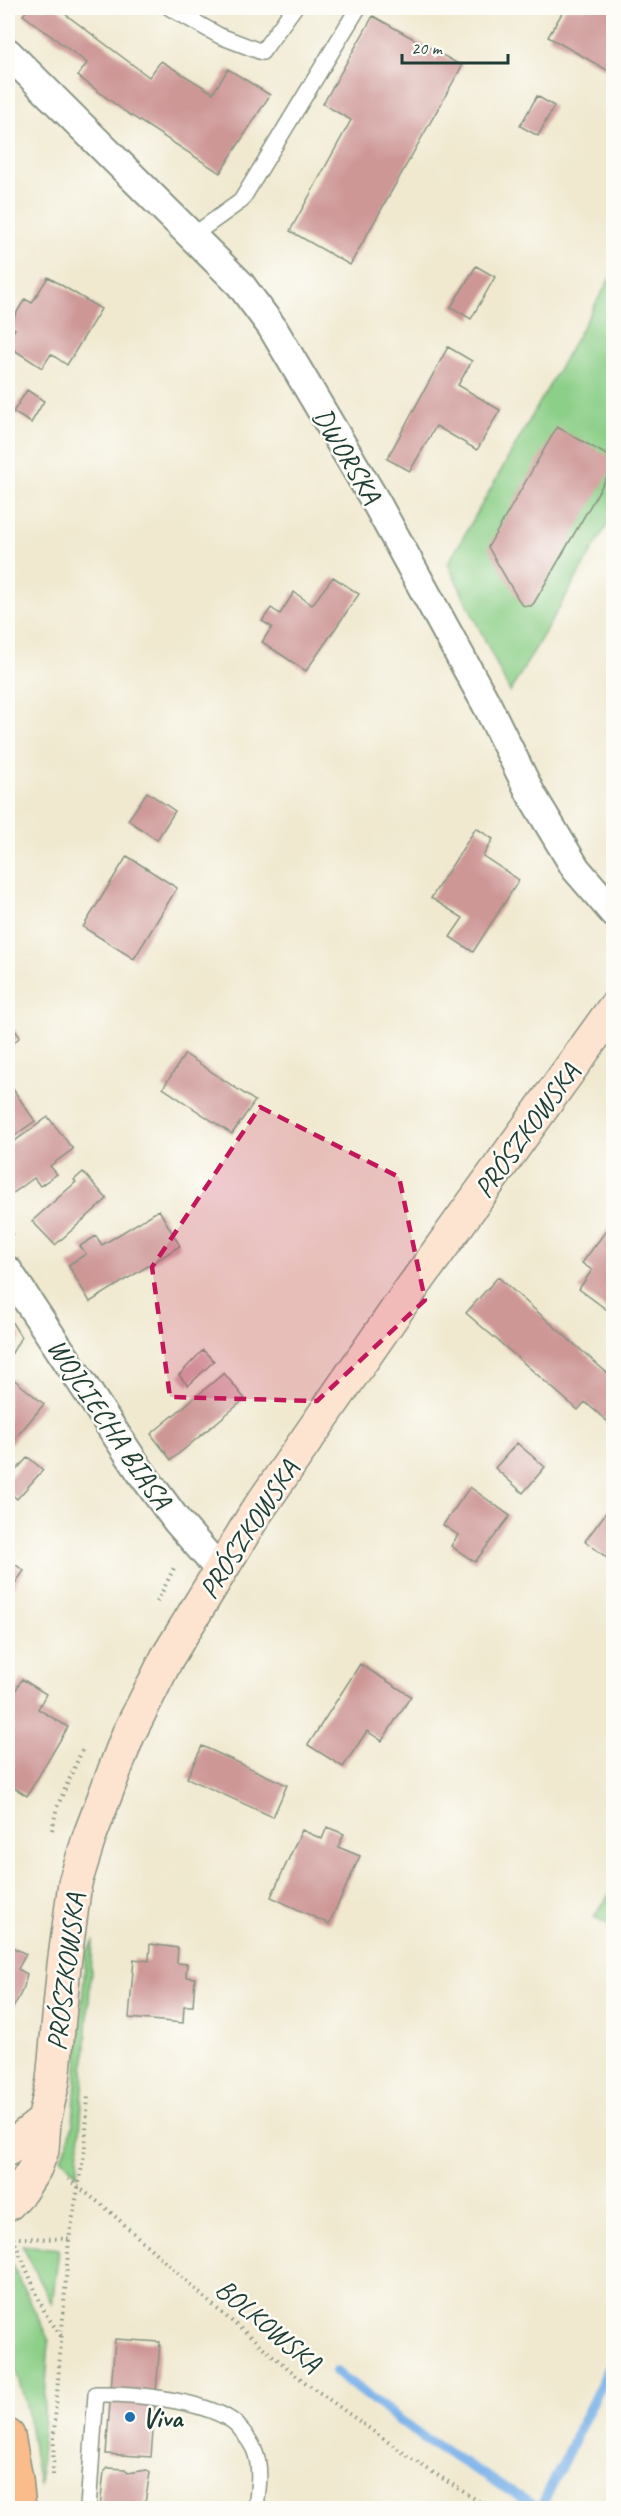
<svg xmlns="http://www.w3.org/2000/svg" width="621" height="2516" font-family="Caveat,sans-serif">
	<rect width="100%" height="100%" fill="#fdfcf7"/>
	<filter id="ink" filterUnits="userSpaceOnUse"><feTurbulence type="fractalNoise" baseFrequency=".0167" numOctaves="2"/><feDisplacementMap in="SourceGraphic" scale="12" xChannelSelector="R" yChannelSelector="G"/><feConvolveMatrix kernelMatrix="1 2 1 2 8 2 1 2 1" color-interpolation-filters="sRGB"/></filter>
	<filter id="wash" filterUnits="userSpaceOnUse"><feTurbulence type="fractalNoise" baseFrequency=".008" numOctaves="4" result="noise"/><feDisplacementMap in="SourceGraphic" scale="24" xChannelSelector="R" yChannelSelector="G"/><feGaussianBlur stdDeviation="1.35" result="paint"/><feColorMatrix in="noise" values="0 0 0 0 0 0 0 0 0 0 0 0 0 0 0 0 0 1.4 0 .05"/><feComposite in="paint" operator="in"/></filter>
	<g filter="url(#wash)">
		<rect width="100%" height="100%" fill="#f0e9d0"/>
		<!-- green -->
		<path fill="#8ccf88" stroke="#56865e" stroke-width="1.5" d="M613 273V515L510 692 448 564Z
			M613 1889V1927L594 1917Z
			M93 1942 77 2175 61 2157 68 2143 73 2123 86 1952Z
			M22 2245 59 2249 52 2304Z
			M8 2255 49 2341 39 2487 27 2409 15 2367 8 2350Z"/>
		<g fill="none" stroke-linecap="round" stroke-linejoin="round">
			<!-- stream -->
			<path stroke="#79b1e8" stroke-width="10" d="M336 2372 424 2438 536 2507 543 2503 614 2358"/>
		</g>
		<g id="blocks">
			<!-- building -->
			<path fill="#cd9796" d="M29 8H57L149 77 161 61 213 93 228 69 270 95 220 173 124 111 78 76 87 63 23 15Z
				M565 8H614V74L548 37Z
				M373 16 462 66 350 265 290 231 351 120 323 104Z
				M537 96 554 106 538 136 520 126Z
				M476 266 495 277 471 319 451 307Z
				M48 277 101 309 67 365 51 354 42 368 8 346V341L15 329 9 325 25 299 32 303Z
				M448 347 472 361 458 385 500 410 477 450 436 426 410 471 387 459Z
				M27 390 44 401 31 423 13 412Z
				M557 427 614 459V465L534 603 531 606H525L521 604 488 547Z
				M333 577 359 594 306 671 262 642 272 627 262 621 271 608 280 614 294 592 312 605Z
				M147 792 175 811 157 840 128 820Z
				M476 828 493 839 483 856 519 880 473 952 450 937 463 918 431 898Z
				M127 856 177 888 134 959 83 927Z
				M8 1021 20 1037 8 1048Z
				M185 1054 255 1101 232 1134 163 1088Z
				M8 1082 35 1121 8 1140Z
				M48 1117 73 1149 50 1166 57 1174 40 1186 34 1178 12 1194 8 1188V1146Z
				M83 1172 107 1199 55 1245 32 1221 76 1182 74 1180Z
				M159 1210 180 1246 90 1302 68 1265 86 1254 80 1246 96 1236 102 1245Z
				M614 1220V1308L610 1312 579 1289 592 1270 582 1263Z
				M498 1277 614 1379V1427L585 1402 578 1410 466 1313Z
				M8 1316 21 1337 12 1353 8 1349Z
				M203 1350 214 1361 188 1386 179 1375Z
				M224 1373 245 1399 171 1460 151 1434Z
				M12 1378 44 1404 8 1447V1384Z
				M517 1443 545 1467 523 1493 495 1468Z
				M28 1457 43 1470 17 1499 8 1491V1479Z
				M470 1487 510 1516 475 1562 451 1546 458 1535 443 1525Z
				M614 1502V1563L585 1541Z
				M8 1559 24 1571 8 1593Z
				M360 1664 411 1696 382 1741 367 1731 343 1767 308 1745Z
				M22 1679 46 1694 38 1709 68 1727 27 1796 8 1784V1704Z
				M202 1746 287 1785 273 1817 187 1778Z
				M327 1827 344 1834 338 1847 360 1856 329 1924 271 1897 302 1830 322 1839Z
				M150 1944 178 1948 177 1963 187 1964 186 1977 195 1978 193 2006H184L183 2023 129 2018 134 1959 149 1961Z
				M8 1945 26 1954 18 1969 27 1974 24 1987 8 2018Z
				M115 2339 160 2342 151 2457 106 2454Z
				M107 2468 125 2469 128 2473 147 2470 150 2473 144 2508H100L104 2471Z"/>
		</g>
	</g>
	<g filter="url(#ink)">
		<use href="#blocks" fill-opacity="0" stroke="#889382" stroke-width="1.5"/>
		<g fill="none" stroke-linecap="round" stroke-linejoin="round">
			<!-- service casing -->
			<g stroke="#889382" stroke-width="18">
				<path id="service" d="M170 8 220 36 262 52 294 8
					M192 236 241 201 358 8
					M88 2508 96 2394C133 2393 200 2400 231 2420 239 2425 250 2441 254 2449 262 2467 258 2490 256 2508"/>
			</g>
			<!-- minor casing -->
			<g stroke="#889382" stroke-width="32">
				<path id="minor" d="M8 53 240 284 272 327 377 504 488 707 531 794 576 869 614 913
					M8 1271 140 1471 177 1521 219 1569"/>
			</g>
			<!-- secondary casing -->
			<g stroke="#889382" stroke-width="36">
				<path id="secondary" d="M8 2149 44 2121
					M8 2204 21 2190 35 2168 42 2150 44 2121 53 2081 64 1965 75 1883 90 1835 128 1735 167 1658 255 1514 407 1295 614 1008"/>
			</g>
			<!-- primary casing -->
			<g stroke="#889382" stroke-width="36">
				<path id="primary" d="M8 2436 16 2479 19 2508"/>
			</g>
			<!-- path -->
			<path stroke="#889382" stroke-width="4" stroke-dasharray="1.5 4.5" stroke-linecap="butt" d="M606 974 614 963
				M8 1229 14 1239
				M157 1602 175 1566
				M52 1830 57 1807 83 1748
				M68 2179 107 2209 216 2308 302 2380 409 2457 489 2508
				M13 2238 45 2313 61 2336
				M19 2238 69 2239
				M53 2475 54 2433 69 2239 85 2149 88 2094"/>
			<!-- service -->
			<use href="#service" stroke="#fff" stroke-width="15"/>
			<!-- minor -->
			<use href="#minor" stroke="#fff" stroke-width="28"/>
			<!-- secondary -->
			<use href="#secondary" stroke="#fde4d1" stroke-width="33"/>
			<!-- primary -->
			<use href="#primary" stroke="#fabc8b" stroke-width="33"/>
		</g>
	</g>
	<!-- marked area -->
	<path fill="#c2185b" fill-opacity="0.2" stroke="#c2185b" stroke-width="4.5" stroke-dasharray="12 8" stroke-linejoin="round" d="M260 1107 399 1177 425 1300 317 1401 170 1397 152 1267Z"/>
	<!-- markers -->
	<circle fill="#1f6fb2" stroke="#fdfcf7" stroke-width="2" cx="130" cy="2417" r="6"/>
	<g text-anchor="middle" stroke-width="5" stroke-linejoin="round" paint-order="stroke">
		<!-- street labels -->
		<g font-size="28" fill="#1f3d34" stroke="#fdfcf7">
			<text transform="translate(348 455) rotate(59)" y="10">DWORSKA</text>
			<text transform="translate(526 1130) rotate(-54)" y="10">PRÓSZKOWSKA</text>
			<text transform="translate(110 1423) rotate(56)" y="10">WOJCIECHA BIASA</text>
			<text transform="translate(248 1529) rotate(-57)" y="10">PRÓSZKOWSKA</text>
			<text transform="translate(65 1972) rotate(-83)" y="10">PRÓSZKOWSKA</text>
			<text transform="translate(269 2325) rotate(40)" y="10">BOLKOWSKA</text>
		</g>
		<!-- poi labels -->
		<g font-size="28" font-weight="bold" fill="#1f3d34" stroke="#fdfcf7" text-anchor="start">
			<text x="142" y="2427">Viva</text>
		</g>
	</g>
	<!-- margin -->
	<rect width="621" height="2516" fill="none" stroke="#fdfcf7" stroke-width="30"/>
	<!-- scale -->
	<path d="M402 54v9h106v-9" fill="none" stroke="#1f3d34" stroke-width="3"/>
	<text x="411" y="54" font-size="18" fill="#1f3d34" stroke="#fdfcf7" stroke-width="4.5" paint-order="stroke">20 m</text>
</svg>
